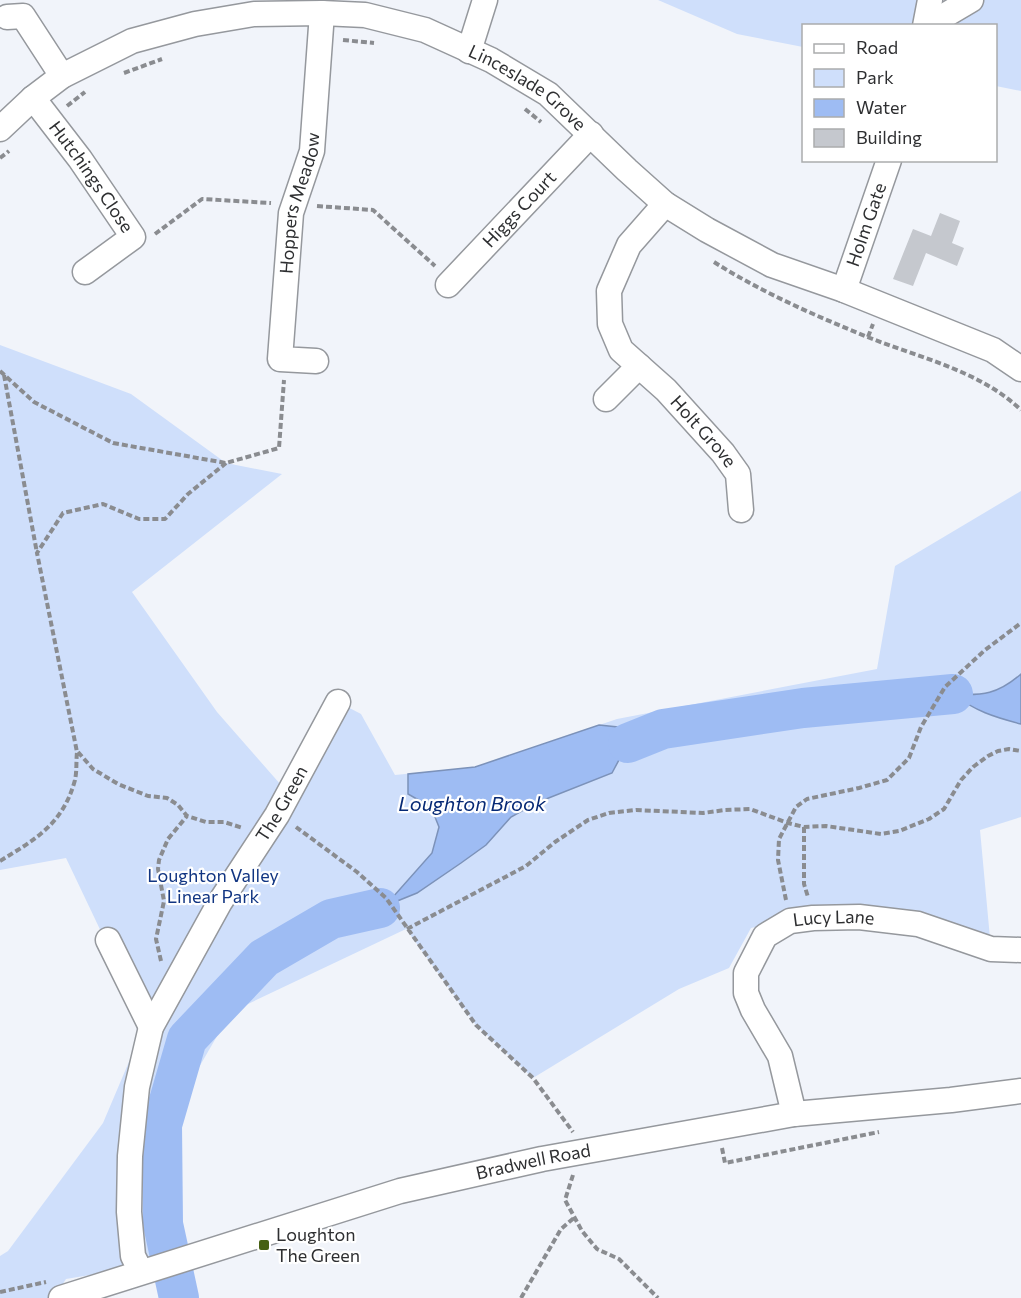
<svg xmlns="http://www.w3.org/2000/svg" width="1021" height="1298" font-family="Commissioner,sans-serif">
	<rect width="100%" height="100%" fill="#f1f4fa"/>
	<!-- green -->
	<path fill="#cfdffb" d="M658 0H930L925 25 804 26 803 47 737 34Z
		M971 0H1021V91L996 86V26H927Z
		M0 345 131 394 226 463 282 474 132 592 217 712 288 793 338 702 361 714 395 775 475 767 617 719 877 669 895 566 1021 491V817L980 830 991 949 918 924 783 920 751 928 729 968 679 989 533 1078 476 1025 406 929 231 1012 169 1119 186 1259 66 1279 54 1298H0V1256L8 1251 103 1123 145 1024 66 858 0 870Z"/>
	<!-- water -->
	<path fill="#9ebcf3" stroke="#7c92b9" stroke-width="1.5" d="M1021 674V724C994 717 975 711 953 694 983 696 998 694 1021 674Z
		M599 725 618 727 628 743 612 773 536 803 511 817 486 845 461 863 417 893 380 908 393 897 432 853 439 827 431 807 408 794V774L475 767Z"/>
	<g fill="none" stroke-linecap="round" stroke-linejoin="round">
		<!-- river -->
		<path stroke="#9ebcf3" stroke-width="40" d="M628 743 663 729 803 708 953 694
			M179 1298 163 1224 162 1125 187 1039 264 958 331 919 380 908"/>
	</g>
	<!-- building -->
	<path fill="#c5c8ce" d="M940 213 960 221 952 243 964 248 957 266 926 253 913 286 893 279 913 229 931 236Z"/>
	<g fill="none" stroke-linecap="round" stroke-linejoin="round">
		<!-- minor casing -->
		<g stroke="#95989d" stroke-width="27">
			<g id="minor">
				<path d="M7 17 23 16 62 76"/>
				<path d="M925 26 930 0"/>
				<path d="M927 26 971 0"/>
				<path d="M469 51 485 0"/>
				<path id="s1" d="M33 98 80 159 133 237 85 272"/>
				<path id="s2" d="M0 129 33 98 62 76 132 41 195 24 254 14 322 13 365 15 425 30 491 60 548 94 627 170 665 204 707 230 772 265 844 290 993 350 1021 369"/>
				<path id="s3" d="M665 204 629 245 609 291 610 324 621 350 666 390 723 453 738 474 741 510"/>
				<path id="s4" d="M448 285 591 134"/>
				<path id="s5" d="M844 290 889 160"/>
				<path id="s6" d="M316 361 280 359 291 213 312 151 322 13"/>
				<path d="M606 399 639 366"/>
				<path d="M108 940 151 1027"/>
				<path id="s7" d="M794 1114 780 1056 753 1010 746 993V973L765 936 790 921 813 918 859 917 918 924 991 949 1021 950"/>
				<path id="s8" d="M141 1272 133 1256 129 1212 130 1156 137 1087 151 1027 220 902 277 815 338 702"/>
				<path id="s9" d="M61 1298 400 1191 542 1159 794 1114 951 1100 1021 1091"/>
			</g>
		</g>
		<!-- path -->
		<path stroke="#8a8c90" stroke-width="4" stroke-dasharray="6 3" stroke-linecap="butt" d="M343 40 374 43
			M124 73 162 59
			M67 106 85 92
			M525 109 541 122
			M0 158 9 151
			M317 206 373 210 435 266
			M155 234 202 199 271 203
			M714 262C763 293 816 316 870 338 921 358 980 371 1021 410
			M868 337 873 324
			M0 371 34 402 113 443 226 463 279 448 284 380
			M4 375 37 553
			M78 752 93 769 118 784 148 796 167 798 178 805 187 816 206 822H224L243 828
			M296 827 357 872 386 898 476 1025 533 1078 573 1132
			M804 827V884L808 897
			M0 861C36 839 63 824 75 780 77 771 76 761 77 752L37 553 63 513 103 504 139 519H165L188 494 226 463
			M786 900 778 860 779 839 796 807 807 799 859 788 887 780 909 758 921 727 945 687 985 650 1021 623
			M407 929 526 866 555 842 588 820 609 813 636 810 703 813 725 810 750 809 788 823 804 827 826 826 881 834 899 831 929 819 944 809 961 780 973 767 988 756 998 751 1009 749 1021 751
			M161 961 156 939 164 901 158 869 159 860 168 839 187 816
			M722 1148 725 1163 879 1132
			M573 1175 565 1200 582 1231 597 1249 619 1259 658 1298
			M0 1292 46 1282
			M521 1298 561 1229 575 1217"/>
		<!-- minor -->
		<use href="#minor" stroke="#fff" stroke-width="24"/>
	</g>
	<!-- markers -->
	<rect fill="#466112" stroke="#fff" stroke-width="2" x="258" y="1239" width="12" height="12" rx="3"/>
	<g text-anchor="middle" stroke-width="4.5" stroke-linejoin="round" paint-order="stroke">
		<!-- street labels -->
		<g font-size="18" fill="#2e2f31" stroke="#fff">
			<text dy="6" stroke="none"><textPath href="#s2" startOffset="576">Linceslade Grove</textPath></text>
			<text dy="6" stroke="none"><textPath href="#s1" startOffset="98">Hutchings Close</textPath></text>
			<text dy="6" stroke="none"><textPath href="#s6" startOffset="194">Hoppers Meadow</textPath></text>
			<text dy="6" stroke="none"><textPath href="#s4" startOffset="104">Higgs Court</textPath></text>
			<text dy="6" stroke="none"><textPath href="#s5" startOffset="69">Holm Gate</textPath></text>
			<text dy="6" stroke="none"><textPath href="#s3" startOffset="282">Holt Grove</textPath></text>
			<text dy="6" stroke="none"><textPath href="#s8" startOffset="508">The Green</textPath></text>
			<text dy="6" stroke="none"><textPath href="#s7" startOffset="266">Lucy Lane</textPath></text>
			<text dy="6" stroke="none"><textPath href="#s9" startOffset="492">Bradwell Road</textPath></text>
		</g>
		<!-- park labels -->
		<g font-size="18" fill="#113582" stroke="#fff">
			<text x="213" y="882">Loughton Valley<tspan x="213" dy="21">Linear Park</tspan></text>
		</g>
		<!-- poi labels -->
		<g font-size="18" fill="#2e2f31" stroke="#fff" text-anchor="start">
			<text x="276" y="1241">Loughton<tspan x="276" dy="21">The Green</tspan></text>
		</g>
		<!-- water labels -->
		<g font-size="20" font-style="italic" fill="#062975" stroke="#fff">
			<text x="472" y="811">Loughton Brook</text>
		</g>
	</g>
	<!-- legend -->
	<rect x="802" y="24" width="195" height="138" fill="#ffffff" stroke="#abacad" stroke-width="1.5"/>
	<rect x="814" y="44" width="30" height="9" fill="#ffffff" stroke="#abacad" stroke-width="1.5"/>
	<text x="856" y="54" font-size="18" fill="#2e2f31">Road</text>
	<rect x="814" y="69" width="30" height="18" fill="#cfdffb" stroke="#abacad" stroke-width="1.5"/>
	<text x="856" y="84" font-size="18" fill="#2e2f31">Park</text>
	<rect x="814" y="99" width="30" height="18" fill="#9ebcf3" stroke="#abacad" stroke-width="1.5"/>
	<text x="856" y="114" font-size="18" fill="#2e2f31">Water</text>
	<rect x="814" y="129" width="30" height="18" fill="#c5c8ce" stroke="#abacad" stroke-width="1.5"/>
	<text x="856" y="144" font-size="18" fill="#2e2f31">Building</text>
</svg>
